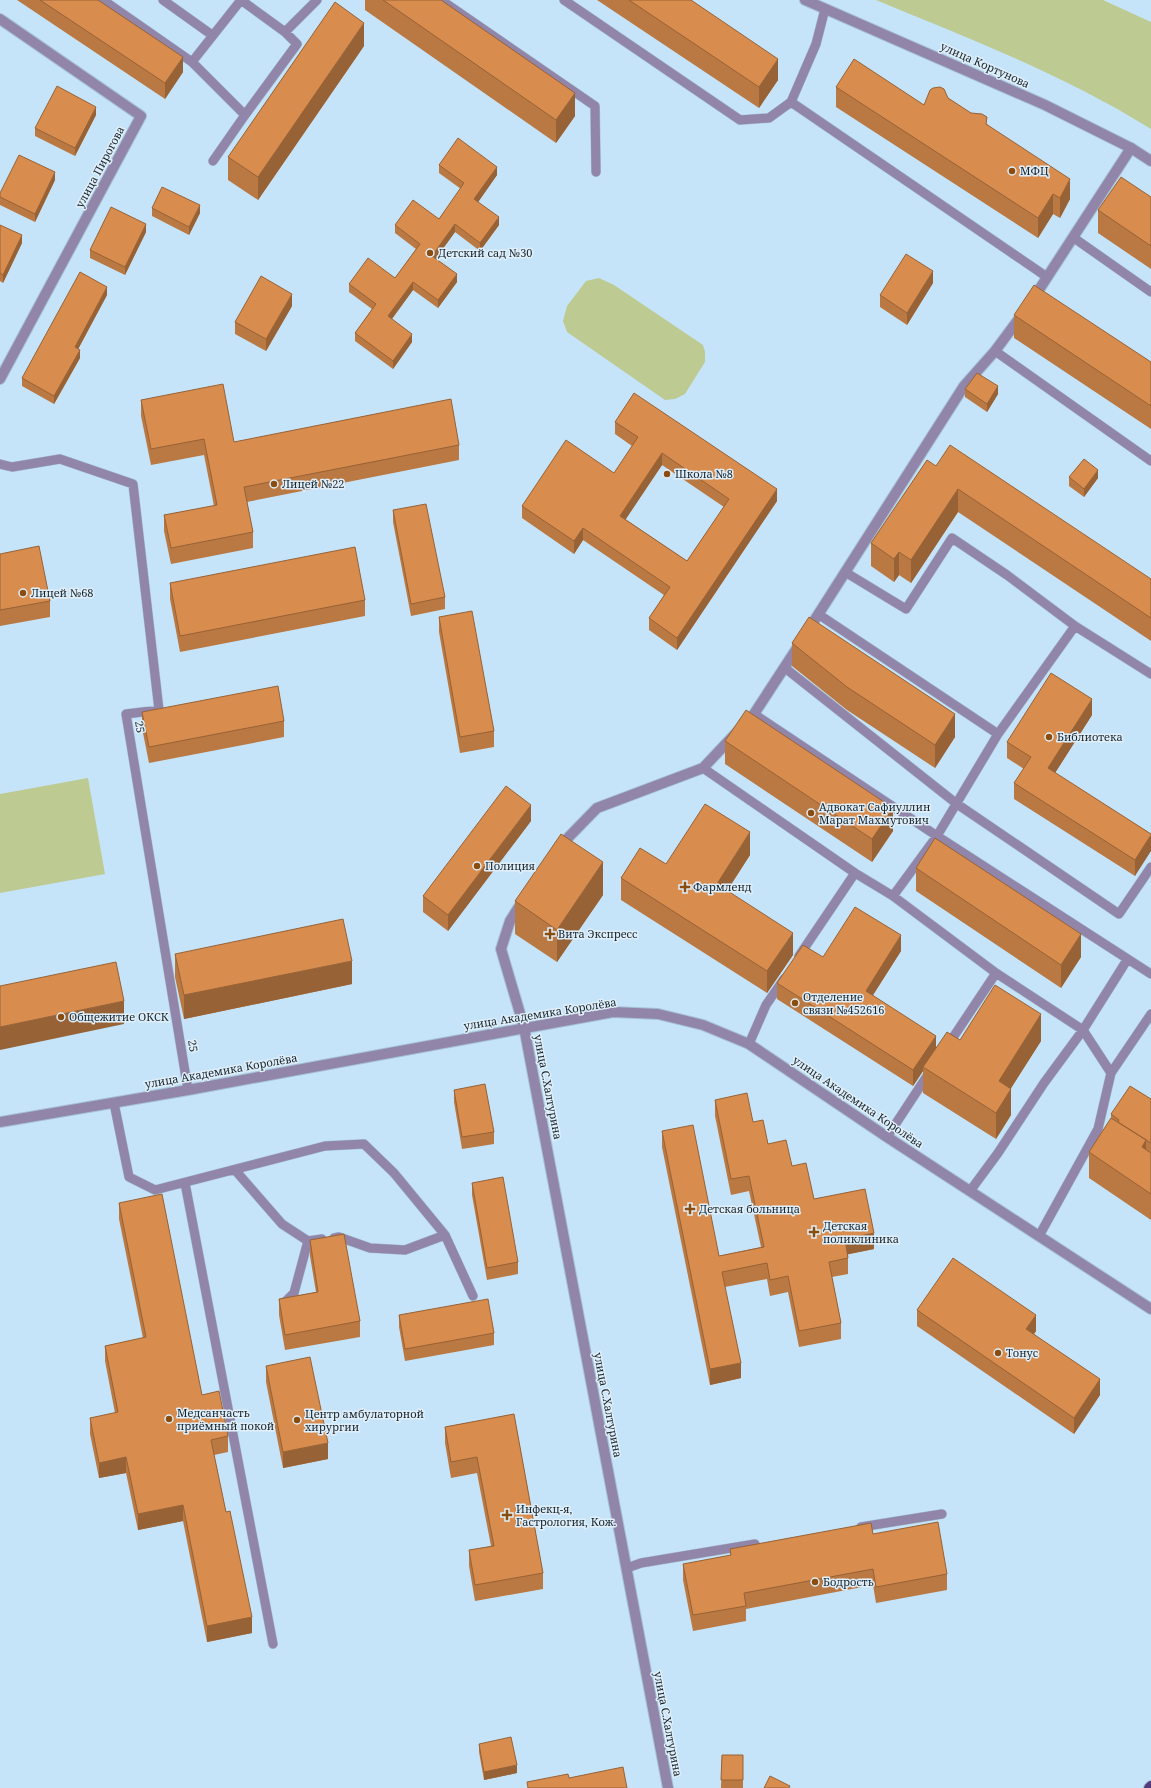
<svg xmlns="http://www.w3.org/2000/svg" width="1151" height="1788" font-family="'Noto Serif',serif">
	<rect width="100%" height="100%" fill="#c6e4f9"/>
	<!-- green -->
	<path fill="#bdca92" d="M876 0H1103L1151 22V129C1065 75 970 39 876 0Z
		M599 278 614 285 703 345 705 352V362L685 394 675 399 665 400 567 332 563 321 567 306 586 281Z
		M88 778 105 874 0 893V794Z"/>
	<g fill="none" stroke-linecap="round" stroke-linejoin="round">
		<!-- service casing -->
		<g stroke="#a6c2d4" stroke-width="10">
			<path id="service" d="M103 0 192 62 245 115 297 44 285 32
				M163 0 212 35
				M441 0 595 106 596 172
				M564 0 740 120 769 118 791 102 816 44 825 9
				M192 62 241 0 285 32 317 0
				M791 102 1047 277
				M213 161 245 115
				M1074 238 1151 292
				M995 351 1151 461
				M0 464 12 467 60 459 133 484 159 710 126 714 188 1090
				M845 572 906 609 952 538 1007 575 1075 626
				M818 614 998 734
				M785 668 957 804 1119 914 1151 867
				M754 714 937 836 1151 974
				M703 768 855 873 893 896 996 973 1083 1030 1111 1073 1098 1129 1039 1236
				M893 896 937 836 998 734 1075 626 1151 674
				M799 956 855 873
				M749 1044 766 1005 784 979
				M948 1045 996 973
				M1111 1073 1151 1014
				M114 1103 129 1177 155 1190 325 1146 364 1144 394 1173 445 1235 473 1296
				M887 1137 929 1073
				M235 1170 282 1224 308 1241 322 1239
				M185 1183 273 1644
				M970 1191 998 1153 1044 1083 1083 1030 1127 960
				M334 1238 339 1237 370 1248 405 1250 445 1235
				M286 1301 294 1293 308 1241
				M861 1527 942 1514
				M627 1568 641 1563 755 1544"/>
		</g>
		<!-- minor casing -->
		<g stroke="#a6c2d4" stroke-width="12">
			<path id="minor" d="M0 19 141 116 0 379
				M1033 299 1131 148
				M807 632 964 386 995 351 1021 316
				M559 847 597 808 703 768 754 714 799 645
				M522 902 510 921 501 949 524 1027 668 1788"/>
		</g>
		<!-- tertiary casing -->
		<g stroke="#a6c2d4" stroke-width="12">
			<path id="tertiary" d="M805 0 1045 105 1131 148 1151 161
				M0 1122 188 1090 613 1012 658 1014 703 1025 749 1044 887 1137 1151 1309"/>
		</g>
		<!-- primary casing -->
		<g stroke="#a6c2d4" stroke-width="12">
			<path id="primary" d="M1149 1788 1151 1786"/>
		</g>
		<!-- service -->
		<use href="#service" stroke="#9186aa" stroke-width="9"/>
		<!-- minor -->
		<use href="#minor" stroke="#9186aa" stroke-width="10"/>
		<!-- tertiary -->
		<use href="#tertiary" stroke="#9186aa" stroke-width="10"/>
		<!-- primary -->
		<use href="#primary" stroke="#533c7b" stroke-width="10"/>
	</g>
	<!-- wall -->
	<path fill="#ba7842" fill-rule="evenodd" d="M17 0H98L183 72 165 99Z
		M365 0H441L575 116 556 143 365 10Z
		M597 0H691L778 80 759 108Z
		M364 46 258 200 228 180V157Z
		M836 87 924 105 948 98 987 124 1070 199 1060 218 1053 214 1038 238 836 107Z
		M96 115 75 156 35 136V128Z
		M439 165 497 175 478 202 499 225 480 251 455 232 436 258 457 282 438 308 413 290 392 319 412 342 393 369 355 341V333L372 309 349 292V284L395 278 416 249 395 233V225L439 219 461 189 439 173Z
		M55 180 35 222 0 205V197Z
		M1151 197V269L1098 233V210Z
		M152 208 200 213 189 235 152 216Z
		M0 225 22 243 3 283 0 281Z
		M146 232 125 275 90 258V250Z
		M933 283 907 325 880 307V295Z
		M107 295 78 349 80 358 54 404 22 386V378Z
		M292 306 266 351 235 334V322Z
		M1014 315 1151 362V429L1014 338Z
		M965 389 998 394 987 412 965 397Z
		M141 400 234 442 459 445V460L247 502 253 532V548L171 564 164 531V515L214 506 204 455 151 465 141 416Z
		M615 422 777 501 677 650 649 630V618L664 595 583 540 574 554 522 518V506L614 473 632 446 615 434ZM662 465 724 507 687 561 625 519Z
		M936 466 1151 579V641L958 512 911 583 899 575 894 582 871 566V543Z
		M1069 477 1098 478 1084 497 1069 486Z
		M393 510 445 597V609L411 616 393 522Z
		M0 554 50 601V617L0 626Z
		M170 583 365 600V616L180 652 170 599Z
		M439 617 494 731V747L460 753 439 632Z
		M792 643 955 737 935 768 847 710 792 666Z
		M142 712 284 721V737L149 763 142 728Z
		M1092 715 1055 773 1151 834 1135 876 1014 799V783L1024 769 1007 758V742Z
		M725 741 893 831 872 862 725 764Z
		M531 821 448 931 423 912V896Z
		M750 855 727 891 793 955 767 993 621 900V878L666 864Z
		M916 868 1081 957 1061 988 916 891Z
		M603 895 557 962 515 934V901Z
		M901 951 873 995 936 1047 960 1040 1041 1041 1011 1088V1115L996 1139 923 1093V1071L913 1086 777 999V983L823 957Z
		M175 954 352 984 184 1019 175 977Z
		M454 1090 494 1132V1144L462 1149 454 1102Z
		M1151 1099V1220L1089 1178V1152L1111 1118V1114Z
		M715 1100 753 1122 768 1144 792 1166 814 1199 874 1249 848 1254V1274L832 1277 841 1323V1339L799 1347 788 1292 770 1296 767 1279 725 1287 741 1378 710 1385 662 1147V1131L719 1256 761 1247 749 1191 731 1195 715 1116Z
		M472 1183 518 1262V1274L487 1280 472 1195Z
		M119 1203 202 1395 228 1436V1452L214 1455 226 1512 252 1633 207 1642 183 1521 138 1530 126 1473 99 1478 90 1434V1418L115 1413 105 1361V1346L143 1338 119 1219Z
		M310 1240 360 1321V1337L285 1350 279 1315V1299L316 1292 310 1256Z
		M917 1310 1036 1331 1034 1334 1100 1395 1074 1434 917 1326Z
		M399 1315 494 1333V1345L405 1361 399 1327Z
		M266 1366 328 1459 283 1468 266 1382Z
		M514 1414 543 1573V1589L475 1601 469 1566V1550L491 1546 477 1473 451 1478 445 1443V1427Z
		M730 1549 947 1574V1590L876 1603 873 1585 746 1609V1621L693 1631 683 1580V1564L730 1556Z
		M479 1744 517 1773 484 1780 479 1752Z
		M722 1755H743V1788H721Z"/>
	<!-- shaded-wall -->
	<path fill="#976236" d="M364 23V46L258 200V177Z
		M183 57V72L165 99V83Z
		M778 59V80L759 108V87Z
		M575 93V116L556 143V120Z
		M96 107V115L75 156V148Z
		M497 167V175L474 208V199Z
		M55 172V180L35 222V214Z
		M1070 179V199L1060 218V198Z
		M1053 194V214L1038 238V218Z
		M200 205V213L189 235V227Z
		M499 217V225L480 251V243Z
		M146 224V232L125 275V267Z
		M455 224V232L432 264V256Z
		M22 235V243L3 283V275Z
		M933 271V283L907 325V313Z
		M457 274V282L438 308V300Z
		M413 282V290L388 324V316Z
		M107 287V295L75 355V347Z
		M292 294V306L266 351V339Z
		M412 334V342L393 369V361Z
		M80 350V358L54 404V396Z
		M998 386V394L987 412V404Z
		M662 453V465L620 528V516Z
		M1098 470V478L1084 497V489Z
		M777 489V501L677 650V638Z
		M958 489V512L911 583V560Z
		M583 528V540L574 554V541Z
		M899 552V575L894 582V559Z
		M1092 699V715L1048 784V768Z
		M955 714V737L935 768V745Z
		M531 805V821L448 931V915Z
		M893 808V831L872 862V839Z
		M750 832V855L717 906V884Z
		M1151 835V851L1135 876V860Z
		M603 862V895L557 962V930Z
		M793 933V955L767 993V971Z
		M1081 934V957L1061 988V965Z
		M901 935V951L866 1006V991Z
		M352 961V984L184 1019V995Z
		M124 1001V1024L0 1050V1027Z
		M1041 1014V1041L999 1107V1081Z
		M936 1036V1052L923 1067V1071L913 1086V1070Z
		M1011 1089V1115L996 1139V1113Z
		M1146 1140V1166L1142 1147Z
		M874 1233V1249L845 1255V1239Z
		M1036 1315V1331L1026 1345V1329Z
		M741 1363V1378L710 1385V1369Z
		M1100 1379V1395L1074 1434V1418Z
		M328 1443V1459L283 1468V1452Z
		M126 1457V1473L99 1478V1463Z
		M183 1505V1521L138 1530V1514Z
		M252 1617V1633L207 1642V1626Z
		M517 1765V1773L484 1780V1772Z"/>
	<!-- building -->
	<path fill="#d88c4d" stroke="#976236" fill-rule="evenodd" d="M40 0H98L183 57 165 83Z
		M383 0H441L575 93 556 120Z
		M629 0H691L778 59 759 87Z
		M335 2 364 23 258 177 228 157Z
		M854 59 924 105 930 90 933 88 940 87 944 89 948 98 971 113 982 114 987 117 986 124 1070 179 1060 198 1053 194 1038 218 836 87Z
		M57 86 96 107 75 148 35 128Z
		M458 138 497 167 474 199 499 217 480 243 455 224 432 256 457 274 438 300 413 282 388 316 412 334 393 361 355 333 376 304 349 284 368 258 395 278 420 244 395 225 413 200 439 219 464 183 439 165Z
		M19 155 55 172 35 214 0 197V193Z
		M1121 177 1151 197V246L1098 210Z
		M162 187 200 205 189 227 152 208Z
		M111 207 146 224 125 267 90 250Z
		M0 225 22 235 3 275 0 273Z
		M906 254 933 271 907 313 880 295Z
		M80 272 107 287 75 347 80 350 54 396 22 378Z
		M261 276 292 294 266 339 235 322Z
		M1034 285 1151 362V406L1014 315Z
		M977 373 998 386 987 404 965 389Z
		M223 384 234 442 451 399 459 445 244 487 253 532 171 548 164 515 217 505 204 439 151 449 141 400Z
		M634 393 777 489 677 638 649 618 670 587 583 528 574 541 522 506 566 440 614 473 638 437 615 422ZM662 453 729 499 687 561 620 516Z
		M950 445 1151 579V618L958 489 911 560 899 552 894 559 871 543 927 460 936 466Z
		M1084 459 1098 470 1084 489 1069 477Z
		M426 504 445 597 411 604 393 510Z
		M39 546 50 601 0 610V554Z
		M355 547 365 600 180 636 170 583Z
		M472 611 494 731 460 737 439 617Z
		M809 617 955 714 935 745 847 687 792 643Z
		M1051 673 1092 699 1048 768 1151 834V835L1135 860 1014 783 1031 757 1007 742Z
		M278 686 284 721 149 747 142 712Z
		M746 710 893 808 872 839 725 741Z
		M506 786 531 805 448 915 423 896Z
		M705 804 750 832 717 884 793 933 767 971 621 878 640 848 666 864Z
		M561 834 603 862 557 930 515 901Z
		M935 838 1081 934 1061 965 916 868Z
		M855 907 901 935 866 991 936 1036 913 1070 777 983 803 945 823 957Z
		M343 919 352 961 184 995 175 954Z
		M116 962 124 1001 0 1027V986Z
		M995 985 1041 1014 999 1081 1011 1089 996 1113 923 1067 947 1032 960 1040Z
		M485 1084 494 1132 462 1137 454 1090Z
		M1130 1086 1151 1099V1143L1118 1122 1119 1120 1111 1114Z
		M747 1093 753 1122 763 1120 768 1144 786 1140 792 1166 806 1163 814 1199 865 1189 874 1233 845 1239 848 1258 829 1262 841 1323 799 1331 788 1276 770 1280 767 1263 722 1272 741 1363 710 1369 662 1131 693 1125 719 1256 764 1247 749 1176 731 1179 715 1100Z
		M1111 1118 1146 1140 1142 1147 1151 1153V1194L1089 1152Z
		M503 1177 518 1262 487 1268 472 1183Z
		M162 1194 202 1395 219 1391 228 1436 211 1440 226 1512 230 1511 252 1617 207 1626 183 1505 138 1514 126 1457 99 1463 90 1418 118 1412 105 1346 146 1337 119 1203Z
		M344 1234 360 1321 285 1335 279 1299 318 1292 310 1240Z
		M953 1258 1036 1315 1026 1329 1100 1379 1074 1418 917 1310Z
		M488 1299 494 1333 405 1349 399 1315Z
		M310 1357 328 1443 283 1452 266 1366Z
		M514 1414 543 1573 475 1585 469 1550 494 1546 477 1457 451 1462 445 1427Z
		M938 1522 947 1574 876 1587 873 1569 744 1593 746 1606 693 1615 683 1564 731 1555 730 1549 871 1523 873 1534Z
		M511 1737 517 1765 484 1772 479 1744Z
		M722 1755H743V1780H721Z
		M623 1767 627 1788H528L527 1782 568 1774 569 1778Z
		M770 1776 790 1786 789 1788H764Z"/>
	<!-- markers -->
	<g fill="#8b4d0f" stroke="#e0eff9" stroke-width="1.5">
		<circle cx="1012" cy="171" r="4"/>
		<circle cx="430" cy="253" r="4"/>
		<circle cx="667" cy="474" r="4"/>
		<circle cx="274" cy="484" r="4"/>
		<circle cx="23" cy="593" r="4"/>
		<circle cx="1049" cy="737" r="4"/>
		<circle cx="811" cy="813" r="4"/>
		<circle cx="477" cy="866" r="4"/>
		<path d="M683 881h4v4h4v4h-4v4h-4v-4h-4v-4h4z"/>
		<path d="M548 928h4v4h4v4h-4v4h-4v-4h-4v-4h4z"/>
		<circle cx="795" cy="1003" r="4"/>
		<circle cx="61" cy="1017" r="4"/>
		<path d="M688 1203h4v4h4v4h-4v4h-4v-4h-4v-4h4z"/>
		<path d="M812 1226h4v4h4v4h-4v4h-4v-4h-4v-4h4z"/>
		<circle cx="998" cy="1353" r="4"/>
		<circle cx="169" cy="1419" r="4"/>
		<circle cx="297" cy="1420" r="4"/>
		<path d="M505 1509h4v4h4v4h-4v4h-4v-4h-4v-4h4z"/>
		<circle cx="815" cy="1582" r="4"/>
	</g>
	<g text-anchor="middle" stroke-width="3" stroke-linejoin="round" paint-order="stroke">
		<!-- street labels -->
		<g font-size="11" fill="#17252e" stroke="#e0eff9">
			<text transform="translate(985 65) rotate(24)" y="4">улица Кортунова</text>
			<text transform="translate(100 167) rotate(-62)" y="4">улица Пирогова</text>
			<text transform="translate(140 727) rotate(81)" y="4">25</text>
			<text transform="translate(540 1014) rotate(-9)" y="4">улица Академика Королёва</text>
			<text transform="translate(193 1046) rotate(81)" y="4">25</text>
			<text transform="translate(221 1071) rotate(-10)" y="4">улица Академика Королёва</text>
			<text transform="translate(548 1087) rotate(79)" y="4">улица С.Халтурина</text>
			<text transform="translate(858 1102) rotate(34)" y="4">улица Академика Королёва</text>
			<text transform="translate(608 1405) rotate(79)" y="4">улица С.Халтурина</text>
			<text transform="translate(668 1724) rotate(79)" y="4">улица С.Халтурина</text>
		</g>
		<!-- poi labels -->
		<g font-size="11" fill="#17252e" stroke="#e0eff9" text-anchor="start">
			<text x="1020" y="175">МФЦ</text>
			<text x="438" y="257">Детский сад №30</text>
			<text x="675" y="478">Школа №8</text>
			<text x="282" y="488">Лицей №22</text>
			<text x="31" y="597">Лицей №68</text>
			<text x="1057" y="741">Библиотека</text>
			<text x="819" y="811">Адвокат Сафиуллин<tspan x="819" dy="13">Марат Махмутович</tspan></text>
			<text x="485" y="870">Полиция</text>
			<text x="693" y="891">Фармленд</text>
			<text x="558" y="938">Вита Экспресс</text>
			<text x="803" y="1001">Отделение<tspan x="803" dy="13">связи №452616</tspan></text>
			<text x="69" y="1021">Общежитие ОКСК</text>
			<text x="699" y="1213">Детская больница</text>
			<text x="823" y="1230">Детская<tspan x="823" dy="13">поликлиника</tspan></text>
			<text x="1006" y="1357">Тонус</text>
			<text x="177" y="1417">Медсанчасть<tspan x="177" dy="13">приёмный покой</tspan></text>
			<text x="305" y="1418">Центр амбулаторной<tspan x="305" dy="13">хирургии</tspan></text>
			<text x="516" y="1513">Инфекц-я,<tspan x="516" dy="13">Гастрология, Кож.</tspan></text>
			<text x="823" y="1586">Бодрость</text>
		</g>
	</g>
</svg>
